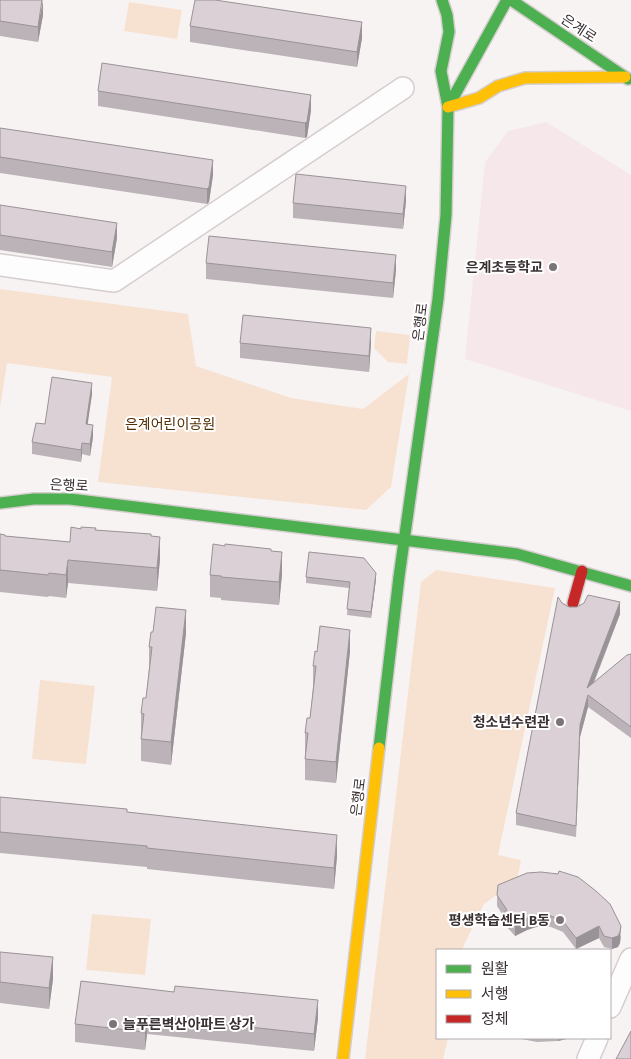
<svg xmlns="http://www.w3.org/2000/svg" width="631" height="1059" font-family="'Source Sans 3','Noto Sans KR',sans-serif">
	<rect width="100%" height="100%" fill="#f8f3f3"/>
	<!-- built -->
	<path fill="#f6e7ea" d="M546 122 631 175V411L465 359 485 162 508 131Z"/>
	<!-- green -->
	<path fill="#f7e2d2" d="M129 2 182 10 177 39 124 31Z
		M0 289 188 314 196 366 291 398 363 409 409 374 391 487 366 510 98 482 112 377 7 363 0 408Z
		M376 331 410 335 407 364 388 362 374 348Z
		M436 570 555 588 498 855 521 860 517 880 484 904 463 947V950H437V1038H448L443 1059H365L421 582Z
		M40 680 95 686 86 764 32 759Z
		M92 914 151 919 145 975 86 970Z"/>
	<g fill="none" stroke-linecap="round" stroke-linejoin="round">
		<!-- street casing -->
		<g stroke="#d5cdce" stroke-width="24">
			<path id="street" d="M0 265 114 281 403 88
				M610 1007 631 959
				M588 1059 597 1038"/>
		</g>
		<!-- fast casing -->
		<g stroke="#d5cdce" stroke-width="14">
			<path id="fast" d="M511 0 628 79
				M448 107 507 0
				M0 503 34 499H70L517 554 631 586
				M379 748 399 577 438 299 446 215 448 107 441 71 449 32 447 15 442 0"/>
		</g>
		<!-- slow casing -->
		<g stroke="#d5cdce" stroke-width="14">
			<path id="slow" d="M448 107 479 98 498 86 525 78 625 77
				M343 1059 379 748"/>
		</g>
		<!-- jam casing -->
		<g stroke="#d5cdce" stroke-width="14">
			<path id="jam" d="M573 603 582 571"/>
		</g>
		<!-- street -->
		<use href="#street" stroke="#fefdfd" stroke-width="21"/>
		<!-- fast -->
		<use href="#fast" stroke="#4caf50" stroke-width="11"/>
		<!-- slow -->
		<use href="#slow" stroke="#ffc107" stroke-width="11"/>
		<!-- jam -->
		<use href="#jam" stroke="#c62828" stroke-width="11"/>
	</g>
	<!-- wall -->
	<path fill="#bbb3b8" d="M0 0 43 15 38 42 0 36Z
		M190 26 362 38 357 67 190 42Z
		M98 91 311 110 307 137 305 138 98 106Z
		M0 128 213 175 209 202 207 204 0 173Z
		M406 201 403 229 293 218V203Z
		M0 205 117 238 112 267 0 250Z
		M206 263 396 270 393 298 206 279Z
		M240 343H371L369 372 240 358Z
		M92 394 87 424 93 437 90 456 82 454 81 462 32 454V442L45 424Z
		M96 530 151 536 160 559 157 591 68 583 66 598 49 596 48 597 0 592V534L5 536 70 542Z
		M271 551 282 574 279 605 221 600V598L210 597V575Z
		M306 577 376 579 371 618 347 615 349 588 306 583Z
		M562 603 569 607 620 614 594 683 631 654V738L588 707 580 737 576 837 516 825V813Z
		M186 633 171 765 141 761V713L146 698 149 669V647Z
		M350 651 336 783 305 780V733L310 718 313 687V666Z
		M0 797 127 812 337 856 334 889 147 869V867L0 853Z
		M578 877 621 937 620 943 618 947 612 949 604 947 599 938 576 949 563 932 551 927 539 926 527 930 515 936 504 924V917L497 906V895Z
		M0 952 53 979 49 1009 0 1003Z
		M81 981 318 1018 314 1051 147 1034 145 1050 75 1042V1024Z
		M516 1038H570L558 1041 537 1042Z"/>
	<!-- shaded-wall -->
	<path fill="#999296" d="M43 0V15L38 42V27Z
		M362 22V38L357 67V52Z
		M311 95V110L307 137 305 138V123Z
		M213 160V175L209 202 207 204V189Z
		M406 186V201L403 229V214Z
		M117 223V238L112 267V252Z
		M396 255V270L393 298V283Z
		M371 328V343L369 372V356Z
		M92 383V394L86 436V424Z
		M93 425V437L90 456V444Z
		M82 443V454L81 462V450Z
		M160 537V559L157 591V568Z
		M282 552V574L279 605V582Z
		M68 560V583L66 598V575Z
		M376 573V579L371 618V612Z
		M620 602V614L588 696V707L580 737 576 837 580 725 587 688Z
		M186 610V633L171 765V742Z
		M350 630V651L336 783V762Z
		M337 835V856L334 889V868Z
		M539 915V926L527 930 515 936V925L527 918Z
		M599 926V938L576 949V938Z
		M621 926 620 943 618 947 612 949V938Z
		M53 957V979L49 1009V988Z
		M318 1000V1018L314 1051V1034Z
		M147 1016V1034L145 1050V1032Z
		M558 1038H570L558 1041Z"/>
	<!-- building -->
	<path fill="#dad0d6" stroke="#999296" d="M0 0H42L38 27 0 21Z
		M195 0H215L362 22 357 52 190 26Z
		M102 63 311 95 307 122 305 123 98 91Z
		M0 128 213 160 209 187 207 189 0 157Z
		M296 174 406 186 403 214 293 203Z
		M0 205 117 223 112 252 0 235Z
		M209 236 396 255 393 283 206 263Z
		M243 315 371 328 369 356 240 343Z
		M52 377 92 383 86 424 93 425 90 444 82 443 81 450 32 442 36 423 45 424Z
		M71 527 81 529V527L96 528 95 530 151 534V536L160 537 157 568 68 560 66 575 49 573 48 575 0 570V534L5 535V536L70 542Z
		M213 544 225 546V544L271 549V551L282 552 279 582 221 577V576L210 575Z
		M309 552 364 558 376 573 371 612 347 609 350 582 306 577Z
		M588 595 620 602 587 688 627 655 631 654V727L588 695 580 725 576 826 516 813 558 597 562 603 569 607H577L584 603Z
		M156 607 186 610 171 742 141 739 144 714 141 713 143 698H146L152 647H149L151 632H153Z
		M320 626 350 630 336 762 305 759 308 733H305L307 718H310L316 666H313L315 651 317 652Z
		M0 797 127 809V812L337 835 334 868 147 848V846L0 832Z
		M559 871 578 877 596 891 610 904 621 926 620 932 618 936 612 938 604 936 599 926 576 938 563 921 551 916 539 915 527 918 515 925 504 912 507 910 497 895 498 885 527 873 541 872 558 874Z
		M0 952 53 957 49 988 0 982Z
		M81 981 174 992 175 986 318 1000 314 1034 147 1016 145 1032 75 1024Z
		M631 1031V1059H616Z"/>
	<!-- markers -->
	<g fill="#7c7476" stroke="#fff" stroke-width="2">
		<circle cx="553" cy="267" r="5"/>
		<circle cx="560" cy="722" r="5"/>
		<circle cx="560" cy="920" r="5"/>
		<circle cx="113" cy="1024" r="5"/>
	</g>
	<g text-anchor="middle" stroke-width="4" stroke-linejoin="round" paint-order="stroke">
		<!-- street labels -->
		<g font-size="14" fill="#3a3032" stroke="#fff">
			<text transform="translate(579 28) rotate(33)" y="5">은계로</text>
			<text transform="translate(420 322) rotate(-83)" y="5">은행로</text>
			<text transform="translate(69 485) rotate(3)" y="5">은행로</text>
			<text transform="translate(358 797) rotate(-83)" y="5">은행로</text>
		</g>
		<!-- poi labels -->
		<g font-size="14" font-weight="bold" fill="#3a3032" stroke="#fff" text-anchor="end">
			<text x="543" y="272">은계초등학교</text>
			<text x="550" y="727">청소년수련관</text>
			<text x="550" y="925">평생학습센터 B동</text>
			<text x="123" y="1029" text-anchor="start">늘푸른벽산아파트 상가</text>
		</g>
		<!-- park labels -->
		<g font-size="14" fill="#542e05" stroke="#fff">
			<text x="170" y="429">은계어린이공원</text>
		</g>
	</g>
	<!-- legend -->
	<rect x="436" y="949" width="175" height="90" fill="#ffffff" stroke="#b0acad"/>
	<rect x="446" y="965" width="25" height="8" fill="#4caf50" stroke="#b0acad"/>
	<text x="481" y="974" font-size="15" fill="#3a3032">원활</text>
	<rect x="446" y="990" width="25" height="8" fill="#ffc107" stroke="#b0acad"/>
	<text x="481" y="999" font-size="15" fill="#3a3032">서행</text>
	<rect x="446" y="1015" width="25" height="8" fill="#c62828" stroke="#b0acad"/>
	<text x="481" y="1024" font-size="15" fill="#3a3032">정체</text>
</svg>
